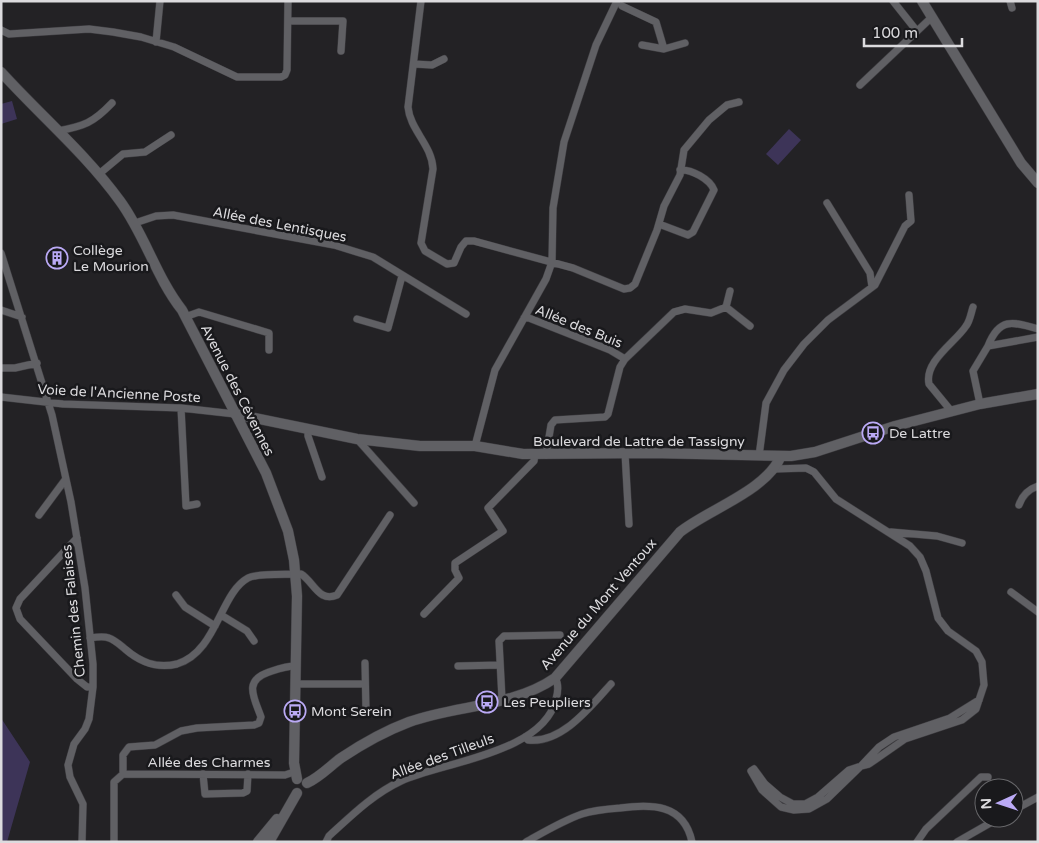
<svg xmlns="http://www.w3.org/2000/svg" width="1039" height="843" font-family="'Varela Round',sans-serif">
	<rect width="100%" height="100%" fill="#232225"/>
	<!-- green -->
	<path fill="#3d3458" d="M12 101 17 119 1 124V104Z
		M789 129 801 140 778 165 766 154Z
		M1 718 30 762 7 842H1Z"/>
	<g fill="none" stroke-linecap="round" stroke-linejoin="round">
		<!-- street casing -->
		<g stroke="#3e3d41" stroke-width="8">
			<path id="street" d="M421 1 408 107C410 130 432 145 433 169L421 243 425 251 447 264 454 263 461 247 466 241H474L573 268 624 289 630 288 635 284 657 230 664 206 680 175 684 150 709 120 727 105 739 102
				M893 1 916 30
				M1010 1 1012 8
				M622 6 656 22 664 49 642 45
				M289 21H343L341 51
				M1 30 9 34 89 29 113 32 141 37 174 47 237 77H281L285 75 287 70 288 1
				M156 42 160 1
				M664 49 685 43
				M414 64 432 65 444 59
				M860 85 932 17
				M58 131C84 126 93 123 112 103
				M99 174 123 154 145 152 171 135
				M827 203 870 273 872 287
				M135 223 156 216 173 215 334 245 373 257 466 314
				M659 224 688 235 693 232 714 190C710 179 691 169 680 170
				M1 253 52 415 71 502 85 588 93 664V687L89 719 85 729 74 744 68 765 70 777 83 804 82 842
				M726 307 730 291
				M1 310 22 317
				M185 317 199 312 269 333V350
				M524 318H529L610 350 625 359
				M357 319 388 328 402 276
				M988 346C999 318 1012 321 1038 329
				M1 368H15L37 363
				M1 397 63 404 181 408 235 414
				M980 404 973 371 988 346 1038 337
				M181 408 186 506 197 504
				M952 412 929 384C924 361 956 342 966 326 970 321 971 313 973 307
				M308 430V436L322 477
				M357 439 414 503
				M475 446 495 370 546 279 552 262 553 208 564 142 596 45 617 1
				M625 453 629 524
				M546 455 551 425 555 420 605 417 608 414 620 367 625 359 674 312 685 309 711 313 726 307 750 326
				M759 456 766 403 784 370 804 344 828 320 875 285 905 226 911 221 909 195
				M1019 505C1022 496 1029 489 1038 486
				M39 515 65 480
				M891 532 937 536 962 543
				M77 538 20 599 16 608 20 619 77 679 87 687H93
				M1011 592 1038 612
				M176 595 185 607 215 626
				M424 614 459 578 455 570V563L503 531 488 508 534 461 535 455
				M221 615 247 631 254 641
				M90 638C96 637 104 636 109 638 115 640 120 645 125 649 140 662 156 669 177 664 217 652 220 593 248 578 257 573 288 575 301 574 314 582 319 603 337 595L390 515
				M365 663 366 711
				M458 666 500 665
				M295 684H365
				M502 699 499 641 504 636 560 635
				M525 737 528 740C562 744 591 706 611 684
				M754 769 751 771 762 790 781 807 794 810 809 809 827 799 861 766 869 764 905 739 962 720 976 709 984 685 982 662 976 651 948 631 938 618 926 571 920 557 910 546 836 499 814 472 806 468 775 469
				M754 769 765 784 780 797 793 804H805L818 797 849 770 861 766 879 747 894 737 950 718 979 700
				M123 774V755L129 747 155 745 181 731 197 728 254 725 259 723 261 717C254 697 243 681 269 672 278 669 286 666 296 666
				M123 774 285 775 294 772
				M203 774 205 794 243 793 247 791 248 774
				M1014 810 1038 797
				M114 842V782L123 774
				M326 842 329 836C351 816 373 794 401 781 443 762 544 753 556 699 558 692 559 684 555 678
				M526 842C544 832 562 821 582 814 594 810 607 809 620 808 650 804 684 803 692 842
				M917 842 926 829 981 777H988
				M957 842 999 818"/>
		</g>
		<!-- secondary casing -->
		<g stroke="#3e3d41" stroke-width="11">
			<path id="secondary" d="M922 1 1021 163 1038 183
				M1 72C40 115 86 154 120 201 145 235 156 277 182 310L266 473 288 531 294 560 297 596 294 763 297 779
				M235 414 357 439 420 446H475L523 454 651 453 791 456 815 452 895 426 980 404 1038 394
				M307 783C320 777 330 766 341 758 362 744 385 731 409 722 457 705 513 707 555 678L680 532C709 509 766 491 781 456
				M258 842 277 819
				M269 842 297 793"/>
		</g>
		<!-- street -->
		<use href="#street" stroke="#606064" stroke-width="7"/>
		<!-- secondary -->
		<use href="#secondary" stroke="#606064" stroke-width="10"/>
	</g>
	<!-- icons -->
	<defs>
		<g id="building-ring" transform="scale(1.125)"><circle r="9.5" fill="#19191c" stroke="#bbaaf6" stroke-width="1.5"/><path d="M-4-6H4V6H1V3H-1V6H-4ZM-2.5-4.3h1.7v1.8h-1.7ZM.8-4.3h1.7v1.8H.8ZM-2.5-1h1.7V.8h-1.7ZM.8-1h1.7V.8H.8Z" fill="#bbaaf6"/></g>
		<g id="bus-ring" transform="scale(1.125)"><circle r="9.5" fill="#19191c" stroke="#bbaaf6" stroke-width="1.5"/><path d="M-5-6H5V4H4V6H2V4H-2V6H-4V4H-5ZM-3.5-4V0h7V-4ZM-3.5 1.2v1.5H-2V1.2ZM2 1.2v1.5H3.5V1.2Z" fill="#bbaaf6"/></g>
	</defs>
	<g fill-rule="evenodd">
		<use href="#building-ring" x="57" y="258"/>
		<use href="#bus-ring" x="873" y="433"/>
		<use href="#bus-ring" x="487" y="702"/>
		<use href="#bus-ring" x="295" y="711"/>
	</g>
	<g text-anchor="middle" stroke-width="5" stroke-linejoin="round" paint-order="stroke">
		<!-- street labels -->
		<g font-size="14" fill="#dcdbde" stroke="#19191c">
			<text transform="translate(280 224) rotate(11)" y="5">Allée des Lentisques</text>
			<text transform="translate(579 326) rotate(22)" y="5">Allée des Buis</text>
			<text transform="translate(238 390) rotate(63)" y="5">Avenue des Cévennes</text>
			<text transform="translate(119 393) rotate(3)" y="5">Voie de l'Ancienne Poste</text>
			<text x="639" y="446">Boulevard de Lattre de Tassigny</text>
			<text transform="translate(598 604) rotate(-49)" y="5">Avenue du Mont Ventoux</text>
			<text transform="translate(73 611) rotate(-96)" y="5">Chemin des Falaises</text>
			<text transform="translate(442 756) rotate(-20)" y="5">Allée des Tilleuls</text>
			<text x="209" y="767">Allée des Charmes</text>
		</g>
		<!-- poi labels -->
		<g font-size="14" fill="#dcdbde" stroke="#19191c" text-anchor="start">
			<text x="73" y="255">Collège<tspan x="73" dy="16">Le Mourion</tspan></text>
			<text x="889" y="438">De Lattre</text>
			<text x="503" y="707">Les Peupliers</text>
			<text x="311" y="716">Mont Serein</text>
		</g>
	</g>
	<!-- border -->
	<rect width="1039" height="843" fill="none" stroke="#dcdbde" stroke-width="5"/>
	<!-- north arrow -->
	<g transform="translate(999 803) rotate(267)"><circle r="24" fill="#19191c" stroke="#67676a"/>
	<path d="M0-4L9 19L0 12L-9 19Z" fill="#bbaaf6"/>
	<text y="-8" font-size="14" font-weight="bold" text-anchor="middle" fill="#dcdbde">N</text>
	</g>
	<!-- scale -->
	<path d="M864 38v8h98v-8" fill="none" stroke="#dcdbde" stroke-width="2.5"/>
	<text x="872" y="38" font-size="15" fill="#dcdbde" stroke="#19191c" stroke-width="4" paint-order="stroke">100 m</text>
</svg>
